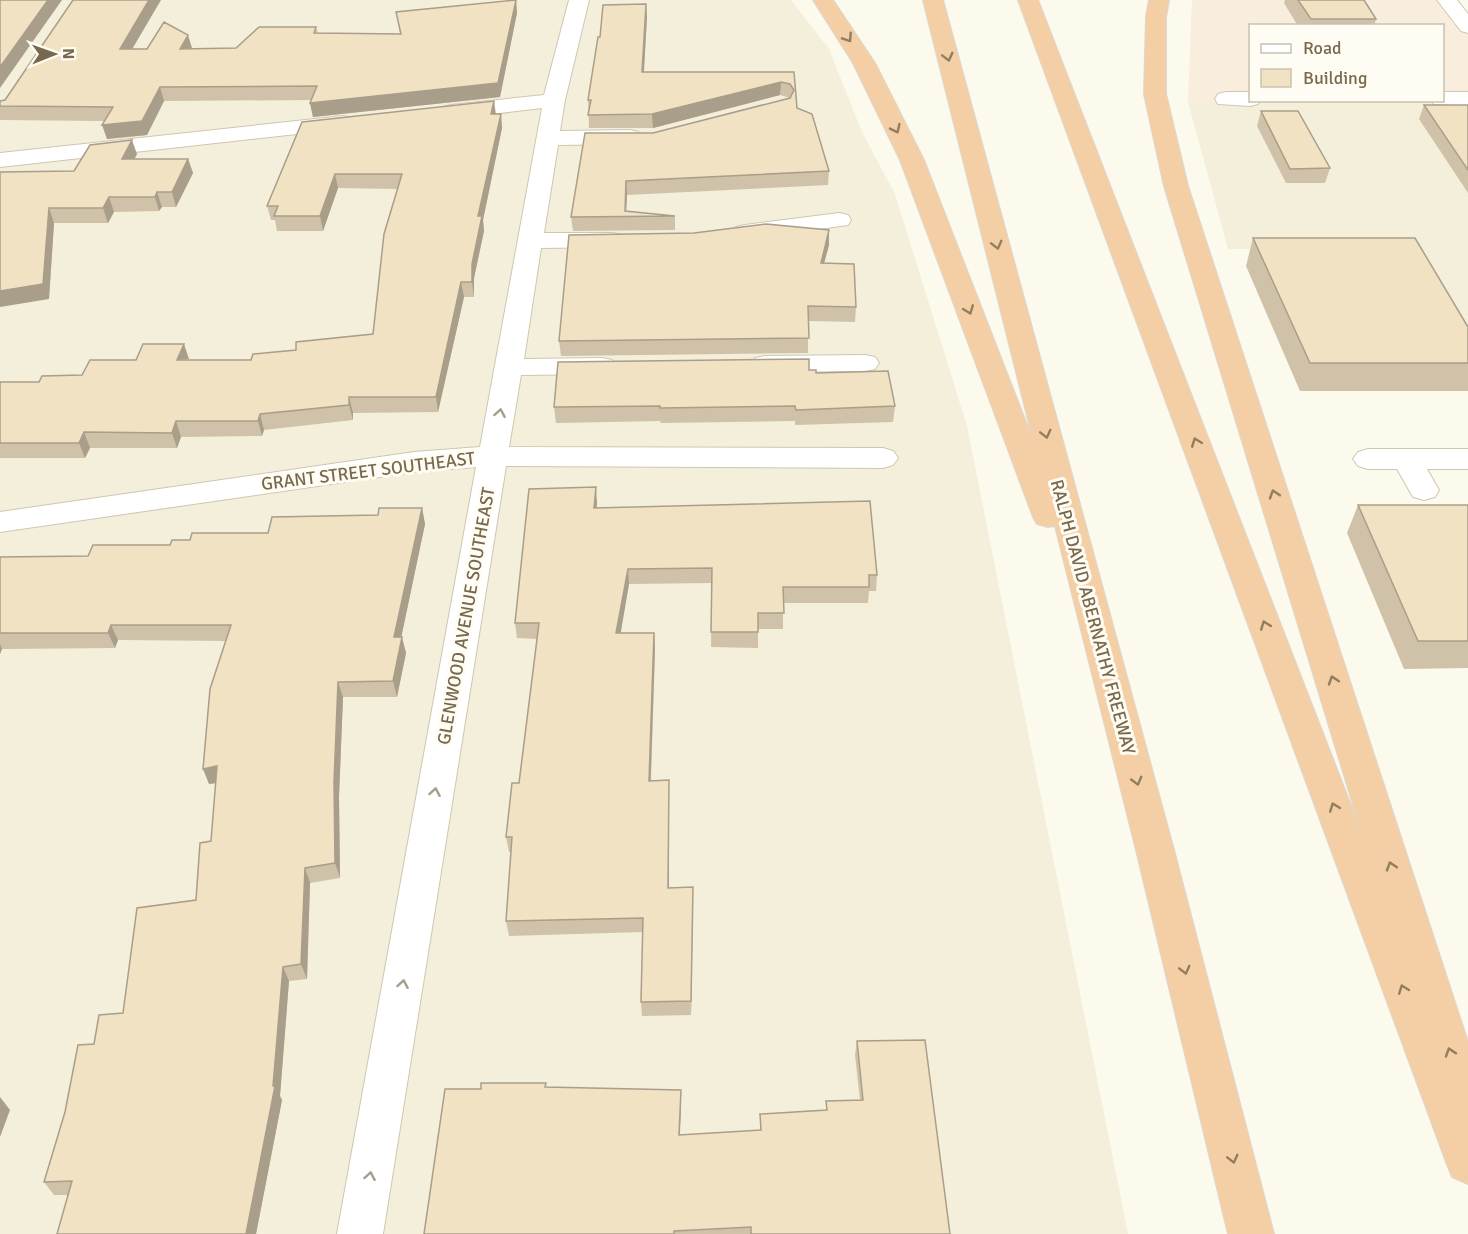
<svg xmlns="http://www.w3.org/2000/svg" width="1468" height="1234" font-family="Signika,sans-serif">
	<rect width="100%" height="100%" fill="#fcfaec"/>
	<!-- residential -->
	<path fill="#f4efda" d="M0 0H791L829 49 862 132 895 194 967 426 1128 1234H0Z
		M1226 99H1468V359L1404 249H1228L1188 102Z"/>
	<!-- commercial -->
	<path fill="#f9eddd" d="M1192 0H1447L1468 27V99H1443L1442 26H1250V99L1188 102Z"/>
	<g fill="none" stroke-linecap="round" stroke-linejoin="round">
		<!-- minor casing -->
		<g stroke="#cfc6b0" stroke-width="2">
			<path id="minor" d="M569 0H589L565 100 560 131 630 130 638 132 641 137 638 142 630 144 558 145 544 233H613L622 235 625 240 622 245 613 247 541 248 524 359 602 358 612 360 616 366 612 372 602 374 521 375 509 447 883 448 893 451 898 458 893 465 883 468 506 466 383 1234H337L476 467 414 472 0 532V512L414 452 480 447 542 108 451 119 443 117 440 112 443 107 451 105 544 95Z
				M1437 0H1457L1468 14V33L1461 31Z
				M1226 92H1250V100H1260L1258 104 1250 106 1218 104 1215 99 1218 94Z
				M1442 92H1468V106L1434 104 1432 100H1442Z
				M343 116 351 118 354 123 351 128 0 167V153Z
				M839 213 848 215 851 220 848 225 745 239 736 237 733 232 736 227 745 225Z
				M865 355 875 357 879 363 875 369 865 371 765 372 755 370 751 364 755 358 765 356Z
				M1368 449H1468V469H1427L1439 490 1435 497 1424 500 1413 497 1397 469H1368L1358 466 1353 459 1358 452Z"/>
		</g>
		<!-- highway casing -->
		<g stroke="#dcd8d1" stroke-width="2">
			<path id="highway" d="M813 0H833L875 63 924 160 1033 440 923 0H943L1174 850 1274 1234H1228L1136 850 1055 526 1048 527 1037 524 1033 517 900 160 853 63Z
				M1018 0H1038L1361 831 1164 186 1144 94 1146 17 1149 0H1169L1166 17V94L1188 186 1468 1042V1184L1452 1177 1446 1162Z"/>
		</g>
		<!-- minor -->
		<use href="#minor" fill="#fff" fill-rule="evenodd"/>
		<!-- highway -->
		<use href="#highway" fill="#f4cfa5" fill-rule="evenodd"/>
	</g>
	<!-- wall -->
	<path fill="#cfc2a9" d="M516 0 517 13 500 97 313 117 310 103 311 100 164 101 147 135 107 139 104 121 0 120V101L132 49 236 48 316 27 318 33 400 34 396 12Z
		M1285 0H1364L1376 19 1374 26H1298L1284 3Z
		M646 4 647 17 644 72H794L797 108 829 171 828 185 627 195 626 211 675 216V230L573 231 571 217 653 133 790 98 780 95 653 128H589L588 100 600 37Z
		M494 101 495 114H501L502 128 483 220 484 231 474 278V297H464L438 412 353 413V420L264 430 262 436 181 437 177 448H90L85 458H0V382H39L189 360H251L373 334 397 189 338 188 323 231H277L275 220H271L267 206 302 122Z
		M1424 105H1468V193L1419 119Z
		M1261 111 1330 168 1325 183H1286L1257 126Z
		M137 154 134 159H188L193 173 176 207H162L159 211 114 212 108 223H54L49 299 0 172 74 171Z
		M1253 238 1468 363V391H1300L1246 266Z
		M829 245 824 264 856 307 855 322 808 321V353L561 356 559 341Z
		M809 370 895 406 893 422 795 425V421L661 423 660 421 556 423 554 407Z
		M597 503V508L877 575 876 591H869L868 603H783V629H758V648L711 647 712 583 629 584 620 633H654L655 648 651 781 669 780V888L693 887 691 1015 642 1016 641 1002 643 932 509 936 506 921 511 852H509L506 837 519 783 537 639 517 638 515 623Z
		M1358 505H1468V668L1404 669 1347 533Z
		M422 508 425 524 401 637 406 653 397 697H343L339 797 340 878 310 883 307 979 289 981 280 1096 282 1100 256 1234H57L68 1195H54L44 1182 94 1044 123 1013 196 900 211 841 216 783 209 784 226 641 118 640 115 648 2 649 0 654V557L88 556 170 545 190 540 268 533Z
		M857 1041 950 1234H424L481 1089 546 1087 681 1104 680 1135 760 1130V1114L826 1110V1101L860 1100 855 1055Z"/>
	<!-- shaded-wall -->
	<path fill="#a99e89" d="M48 0H62L0 88V67Z
		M149 0H161L124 63 120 49Z
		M516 0 517 13 500 97 313 117 310 103Z
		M646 4 647 17 643 85 642 72Z
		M188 35 192 48 180 49Z
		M781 82 780 95 653 128 652 114Z
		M160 87 164 101 147 135 107 139 102 125Z
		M494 101 496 115 491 114Z
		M501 114 502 128 483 220 484 231 474 278V297L472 282V264L478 216Z
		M132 140 137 154 127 174 122 159Z
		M188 159 193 173 176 207 172 192Z
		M335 174 338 188 323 231 320 216Z
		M626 181 627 195 626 216Z
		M157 192 162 207 159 211 155 197Z
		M109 197 114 212 108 223 103 208Z
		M49 208 54 223 49 299 0 307V291Z
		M829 230V245L820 278 821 263Z
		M461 282 464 297 438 412 436 397Z
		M184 344 189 359 177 360Z
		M349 397 353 413V420L349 405Z
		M260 414 264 430 262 436 258 421Z
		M176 421 181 437 177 448 172 433Z
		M84 432 90 448 85 458 79 443Z
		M596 487 597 503 595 524 594 508Z
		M422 508 425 524 398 653 394 637Z
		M628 569 629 584 618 649 616 633Z
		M111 625 118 640 115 648 108 633Z
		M654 633 655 648 650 796 649 781Z
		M402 637 406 653 397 697 393 681Z
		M0 644 2 649 0 654Z
		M338 682 343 697 339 797 340 878 335 863 334 782Z
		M217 766 223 782 209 784 203 769Z
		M669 780V903L668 888Z
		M305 868 310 883 307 979 301 964Z
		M693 887V902L691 1015V1001Z
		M283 967 289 981 280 1096 282 1100 256 1234H246L273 1086Z
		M681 1090V1104L679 1148V1135Z
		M0 1097 10 1110 0 1137Z"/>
	<!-- building -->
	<path fill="#f1e2c4" stroke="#a99e89" stroke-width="1.5" d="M0 0H48L0 67Z
		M73 0H149L120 49H147L164 22 188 35 180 49 236 48 259 27H316L314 33 401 34 396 12 516 0 498 83 310 103 317 86 160 87 142 121 102 125 113 107 0 106V101L5 100Z
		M1298 0H1364L1376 19H1311Z
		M646 4 642 72H794L797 108 812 114 829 171 626 181 625 211 675 216 571 217 585 133H653L790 98 794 90 790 84 781 82 652 114 588 115 591 100H588L598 37H600L603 5Z
		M494 101 491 114H501L478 216H482L472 264V282H461L436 397H349V405L260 414 258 421H176L172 433 84 432 79 443H0V382H39L42 376 82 375 90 360H136L143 344H184L177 360H251L253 354 296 350V342L373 334 384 234 402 174H335L320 216H274L278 206H267L302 122Z
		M1424 105H1468V170Z
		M1261 111H1298L1330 168 1290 169Z
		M132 140 122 159H188L172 192H157L155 197H109L103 208H49L43 284 0 291V172L74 171 90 145Z
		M766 224 829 230 821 263 854 264 856 307 808 306 809 338 559 341 569 235 694 233Z
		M1253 238H1415L1468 327V363H1310Z
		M809 359V370H816V373L888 371 895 406 796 410 795 406 660 408V406L554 407 558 362Z
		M596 487 594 508 870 501 877 575H869V587H783L784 613H758V632H711L712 568 628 569 616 633H654L649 781 669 780 668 888 693 887 691 1001 641 1002 643 918 506 921 512 837H506L512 783H519L539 623H515L529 489Z
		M1358 505H1468V641H1418Z
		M379 508H422L394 637H402L393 681 338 682 334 782 335 863 305 868 301 964 283 967 273 1086H275L246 1234H57L72 1181 44 1182 65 1112 78 1045 94 1044 99 1015 123 1013 137 908 196 900 200 843 211 841 217 766 203 769 210 689 231 625H111L108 633H0V557L88 556 93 545H170L172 540H190L192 533H268L272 517 378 515Z
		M925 1040 950 1234H751V1227L674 1231V1234H424L445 1089H481V1083H546L545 1087 681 1090 679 1135 761 1130 760 1114 827 1110 826 1101 863 1100 857 1041Z"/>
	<!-- one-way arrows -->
	<defs><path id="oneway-chevron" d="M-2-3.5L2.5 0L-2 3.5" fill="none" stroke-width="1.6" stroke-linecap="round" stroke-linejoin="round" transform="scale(1.5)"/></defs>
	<g stroke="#917d5f">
		<use href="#oneway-chevron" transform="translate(848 38) rotate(57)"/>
		<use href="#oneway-chevron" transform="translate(948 57) rotate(76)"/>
		<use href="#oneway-chevron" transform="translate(896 129) rotate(64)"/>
		<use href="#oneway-chevron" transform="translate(997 245) rotate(76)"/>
		<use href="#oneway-chevron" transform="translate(969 310) rotate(69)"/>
		<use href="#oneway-chevron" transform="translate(1046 434) rotate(76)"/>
		<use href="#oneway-chevron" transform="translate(1196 442) rotate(-111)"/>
		<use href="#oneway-chevron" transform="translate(1274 494) rotate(-108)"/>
		<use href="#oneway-chevron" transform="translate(1265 625) rotate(-111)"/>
		<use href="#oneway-chevron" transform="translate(1333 680) rotate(-108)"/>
		<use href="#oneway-chevron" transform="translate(1137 781) rotate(75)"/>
		<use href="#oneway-chevron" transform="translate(1334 807) rotate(-111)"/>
		<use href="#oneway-chevron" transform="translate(1391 866) rotate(-108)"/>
		<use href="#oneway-chevron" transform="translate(1185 970) rotate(76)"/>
		<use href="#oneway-chevron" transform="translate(1403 989) rotate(-111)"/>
		<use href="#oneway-chevron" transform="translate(1450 1052) rotate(-108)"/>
		<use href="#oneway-chevron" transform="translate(1233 1159) rotate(76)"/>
	</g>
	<g stroke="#a79d8c">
		<use href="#oneway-chevron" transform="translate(500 413) rotate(-80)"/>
		<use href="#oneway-chevron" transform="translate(435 792) rotate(-80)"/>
		<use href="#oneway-chevron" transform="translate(403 984) rotate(-80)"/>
		<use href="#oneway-chevron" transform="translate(370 1176) rotate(-80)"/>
	</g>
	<g text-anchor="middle" stroke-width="6" stroke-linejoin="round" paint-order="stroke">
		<!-- street labels -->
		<g font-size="18" fill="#78684e" stroke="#fffdf3">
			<text transform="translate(368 471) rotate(-7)" y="6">GRANT STREET SOUTHEAST</text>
			<text transform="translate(466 616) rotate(-80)" y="6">GLENWOOD AVENUE SOUTHEAST</text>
			<text transform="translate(1093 617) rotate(75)" y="6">RALPH DAVID ABERNATHY FREEWAY</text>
		</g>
	</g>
	<!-- legend -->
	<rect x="1249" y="24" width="195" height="78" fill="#fffdf3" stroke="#c9c1b1" stroke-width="1.5"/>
	<rect x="1261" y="44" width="30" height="9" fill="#ffffff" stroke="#c9c1b1" stroke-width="1.5"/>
	<text x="1303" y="54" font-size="18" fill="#78684e">Road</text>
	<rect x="1261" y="69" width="30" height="18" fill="#f1e2c4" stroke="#c9c1b1" stroke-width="1.5"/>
	<text x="1303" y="84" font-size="18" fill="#78684e">Building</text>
	<!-- north arrow -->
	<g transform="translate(54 54) rotate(89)" stroke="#fffdf3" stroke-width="4.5" paint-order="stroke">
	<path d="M0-4.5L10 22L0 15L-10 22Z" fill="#78684e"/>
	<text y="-9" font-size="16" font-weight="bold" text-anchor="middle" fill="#78684e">N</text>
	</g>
</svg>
